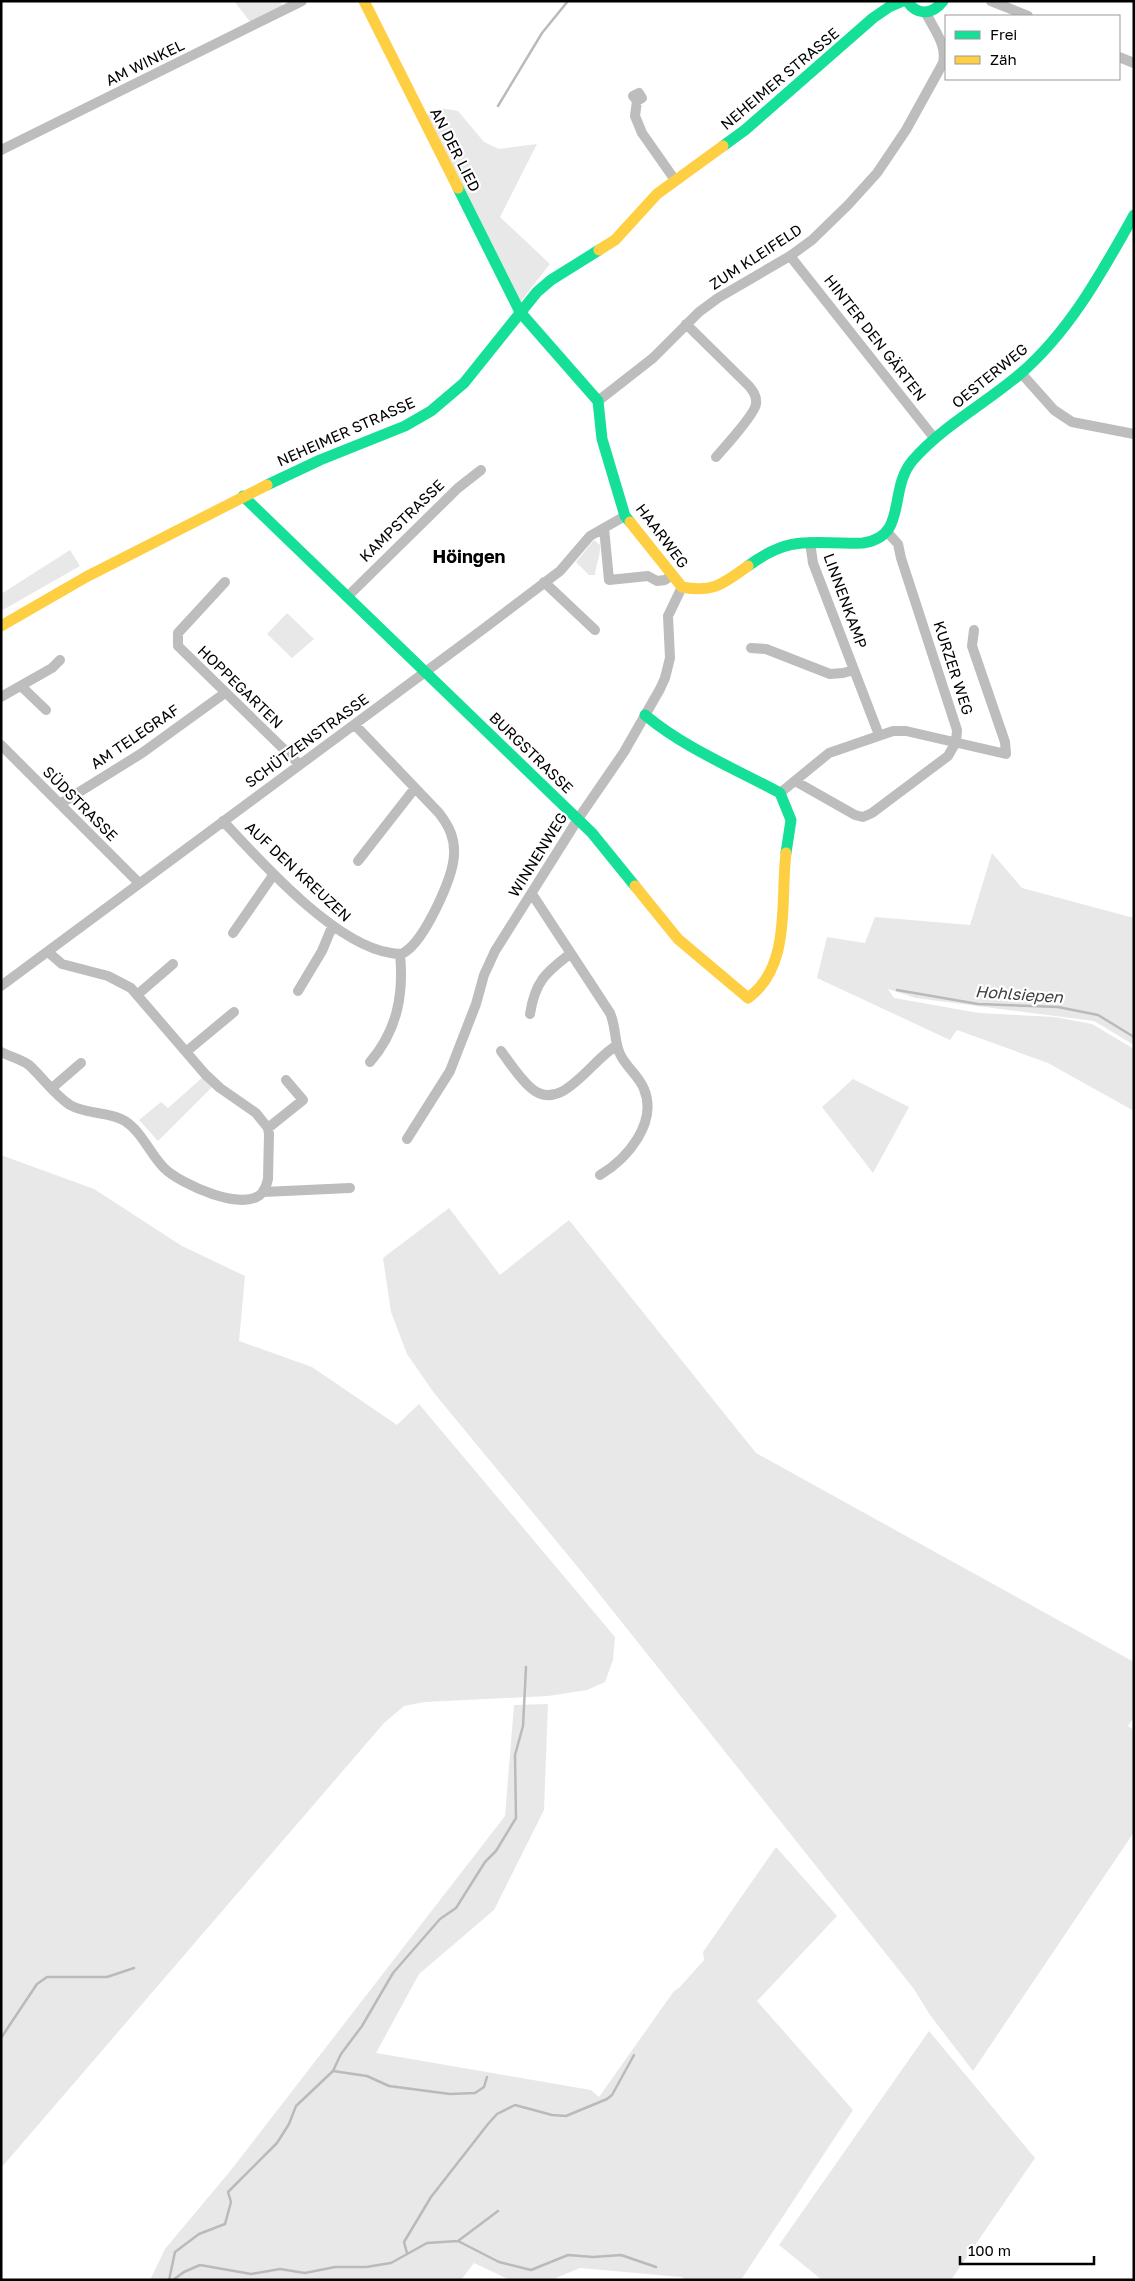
<svg xmlns="http://www.w3.org/2000/svg" width="1135" height="2281" font-family="'Golos Text',sans-serif">
	<rect width="100%" height="100%" fill="#fff"/>
	<!-- green -->
	<path fill="#e8e8e8" d="M234 1H279L283 6 251 23Z
		M440 108 458 111 484 142 499 149 537 144 500 217 550 264 520 302 426 115Z
		M594 540 600 545C601 554 596 564 595 575H589L576 562Z
		M70 550 80 566 1 611V594Z
		M287 613 314 639 292 658 267 634Z
		M992 853 1022 888 1134 918V1045L1094 1021 916 998 888 989 894 998 979 1013 1055 1017 1092 1024 1134 1049V1111L1048 1063 957 1030 950 1040 817 978 827 937 865 943 875 917 970 925Z
		M203 1077 212 1087 158 1141 139 1120 161 1102 168 1108Z
		M853 1079 909 1107 873 1173 822 1107Z
		M1 1155 94 1189 182 1246 245 1276 239 1341 312 1367 397 1425 419 1404 615 1637 613 1660 605 1682 587 1690 548 1696 424 1702 404 1706 384 1723 1 2168Z
		M449 1208 500 1275 569 1220 756 1453 1134 1662V1717L1128 1726 1134 1730V1832L973 2071 930 2015 914 1989 581 1571 434 1393 407 1354 391 1312 383 1258Z
		M548 1704 544 1810 494 1910 419 1974 376 2053 591 2090 599 2097 674 1991 679 1988 704 1960 703 1952 776 1847 837 1916 757 2001 853 2110 741 2280H688L681 2277 580 2268 551 2280H510L474 2263 461 2280H150L165 2249 231 2170 505 1816 514 1705Z
		M929 2031 1035 2158 951 2280H822L779 2245Z"/>
	<g fill="none" stroke-linecap="round" stroke-linejoin="round">
		<!-- stream -->
		<path stroke="#bababa" stroke-width="2.5" d="M498 106 542 33 568 1
			M897 990 978 1004 1058 1007 1098 1015 1134 1037
			M1 2038 37 1984 47 1977H107L134 1968
			M333 2071 367 2076 389 2086 450 2094 475 2093 484 2087 487 2077
			M458 2241 499 2262 531 2270 568 2255 593 2257 621 2255 656 2267
			M407 2253 404 2242 431 2197 488 2124 497 2114 515 2105 552 2115 566 2116 607 2099 612 2095 634 2055
			M169 2280 175 2252 199 2234 225 2224 231 2202 228 2192 277 2143 289 2124 296 2106 333 2071 341 2054 362 2026 393 1973 440 1919 456 1908 485 1862 496 1851 516 1818 515 1755 523 1726 526 1667
			M173 2280 184 2272 200 2265 251 2274 280 2269 305 2273 335 2267H366L391 2263 427 2243 458 2241 498 2211"/>
		<!-- street -->
		<path stroke="#bdbdbd" stroke-width="10" d="M991 1 1028 16
			M1119 57 1134 63
			M637 101 642 98 639 93 633 96 637 101 635 116 642 133 675 180
			M1 150 302 1
			M790 256 935 439
			M686 324 749 386C753 391 757 396 756 404 755 414 724 448 716 457
			M1021 373 1054 410 1072 422 1134 434
			M598 401 653 358 699 312 718 298 790 256 812 240 848 205 877 173 906 130 943 63C947 44 934 30 926 13
			M604 528 609 580 648 576 657 581 665 580 672 575
			M810 542 813 563 879 735
			M225 582 178 633V646L299 764
			M544 582 595 630
			M347 597 458 488 481 470
			M751 648 766 649 830 674 843 673 854 670
			M21 686 46 710
			M1 697 52 668 60 660
			M1 745 139 883
			M795 781 855 815 863 817 872 813 948 756 956 742 957 730 901 558 898 544 888 533
			M780 793 829 753 893 731H906L1006 754 1005 742 972 646 974 630
			M60 804 142 753 225 693
			M223 821C261 862 335 945 391 953 396 954 401 955 405 952 425 939 453 878 454 855 455 838 449 826 439 813L355 725
			M358 861 415 788
			M532 894 610 1013C616 1026 614 1041 620 1054 626 1067 639 1076 644 1089 658 1123 627 1159 600 1175
			M233 933 274 874
			M1 986 486 627 560 571 590 536 625 516
			M298 991 322 951 332 927
			M137 995 173 964
			M530 1014C535 982 545 973 570 954
			M187 1051 234 1012
			M501 1051C510 1063 519 1078 531 1088 561 1115 592 1059 616 1046
			M1 1052C11 1057 20 1059 29 1065 43 1078 55 1095 70 1105 87 1115 109 1111 125 1121 142 1132 150 1154 164 1168 180 1184 244 1213 262 1193 265 1189 267 1184 268 1179L269 1134 268 1128 256 1113 220 1088 205 1074 131 988 108 976 62 964 48 952
			M370 1062C397 1031 404 995 400 954
			M52 1088 81 1063
			M268 1128 303 1100 286 1080
			M407 1139 450 1071 476 1004 484 975 495 951 578 819 624 752 660 689 665 678 670 658 668 616 682 587
			M263 1192 350 1188"/>
		<!-- fast -->
		<path stroke="#16e098" stroke-width="11" d="M907 1C917 16 932 15 943 1
			M723 146 745 130 873 18 889 7 903 1
			M458 188 520 312 598 401 602 439 625 516 630 522
			M267 485 320 460 405 426 431 411 464 383 537 292 551 280 599 250
			M243 496 592 833 635 886
			M748 566C793 533 812 545 863 543 909 536 887 490 913 460 944 425 985 404 1020 374 1070 331 1102 272 1134 215
			M645 715C686 749 734 768 780 793L791 820 786 853"/>
		<!-- slow -->
		<path stroke="#ffcf43" stroke-width="11" d="M364 1 458 188
			M599 250 615 240 657 194 723 146
			M630 522 682 587C713 593 723 584 748 566
			M1 626 86 577 267 485
			M635 886 678 939 748 998C792 966 780 901 786 853"/>
	</g>
	<g text-anchor="middle" stroke-width="4.5" stroke-linejoin="round" paint-order="stroke">
		<!-- street labels -->
		<g font-size="15" fill="#000" stroke="#fff">
			<text transform="translate(145 63) rotate(-26)" y="5">AM WINKEL</text>
			<text transform="translate(780 79) rotate(-40)" y="5">NEHEIMER STRASSE</text>
			<text transform="translate(455 150) rotate(63)" y="5">AN DER LIED</text>
			<text transform="translate(756 257) rotate(-33)" y="5">ZUM KLEIFELD</text>
			<text transform="translate(875 338) rotate(52)" y="5">HINTER DEN GÄRTEN</text>
			<text transform="translate(990 376) rotate(-39)" y="5">OESTERWEG</text>
			<text transform="translate(346 432) rotate(-24)" y="5">NEHEIMER STRASSE</text>
			<text transform="translate(402 521) rotate(-44)" y="5">KAMPSTRASSE</text>
			<text transform="translate(662 536) rotate(53)" y="5">HAARWEG</text>
			<text transform="translate(845 601) rotate(70)" y="5">LINNENKAMP</text>
			<text transform="translate(953 668) rotate(72)" y="5">KURZER WEG</text>
			<text transform="translate(240 687) rotate(44)" y="5">HOPPEGARTEN</text>
			<text transform="translate(135 737) rotate(-34)" y="5">AM TELEGRAF</text>
			<text transform="translate(307 741) rotate(-36)" y="5">SCHÜTZENSTRASSE</text>
			<text transform="translate(531 753) rotate(44)" y="5">BURGSTRASSE</text>
			<text transform="translate(80 804) rotate(45)" y="5">SÜDSTRASSE</text>
			<text transform="translate(538 855) rotate(-58)" y="5">WINNENWEG</text>
			<text transform="translate(298 872) rotate(43)" y="5">AUF DEN KREUZEN</text>
		</g>
		<!-- water labels -->
		<g font-size="16" font-style="italic" fill="#3e3e3e" stroke="#fff">
			<text transform="translate(1019 994) rotate(4)" y="6">Hohlsiepen</text>
		</g>
		<!-- quarter labels -->
		<g font-size="18" font-weight="bold" fill="#000" stroke="#fff">
			<text x="469" y="563">Höingen</text>
		</g>
	</g>
	<!-- border -->
	<rect width="1135" height="2281" fill="none" stroke="#000000" stroke-width="5"/>
	<!-- legend -->
	<rect x="945" y="15" width="175" height="65" fill="#ffffff" stroke="#999999"/>
	<rect x="955" y="31" width="25" height="8" fill="#16e098" stroke="#999999"/>
	<text x="990" y="40" font-size="15" fill="#000000">Frei</text>
	<rect x="955" y="56" width="25" height="8" fill="#ffcf43" stroke="#999999"/>
	<text x="990" y="65" font-size="15" fill="#000000">Zäh</text>
	<!-- scale -->
	<path d="M960 2256v8h134v-8" fill="none" stroke="#000000" stroke-width="2.5"/>
	<text x="968" y="2256" font-size="15" fill="#000000" stroke="#ffffff" stroke-width="4" paint-order="stroke">100 m</text>
</svg>
